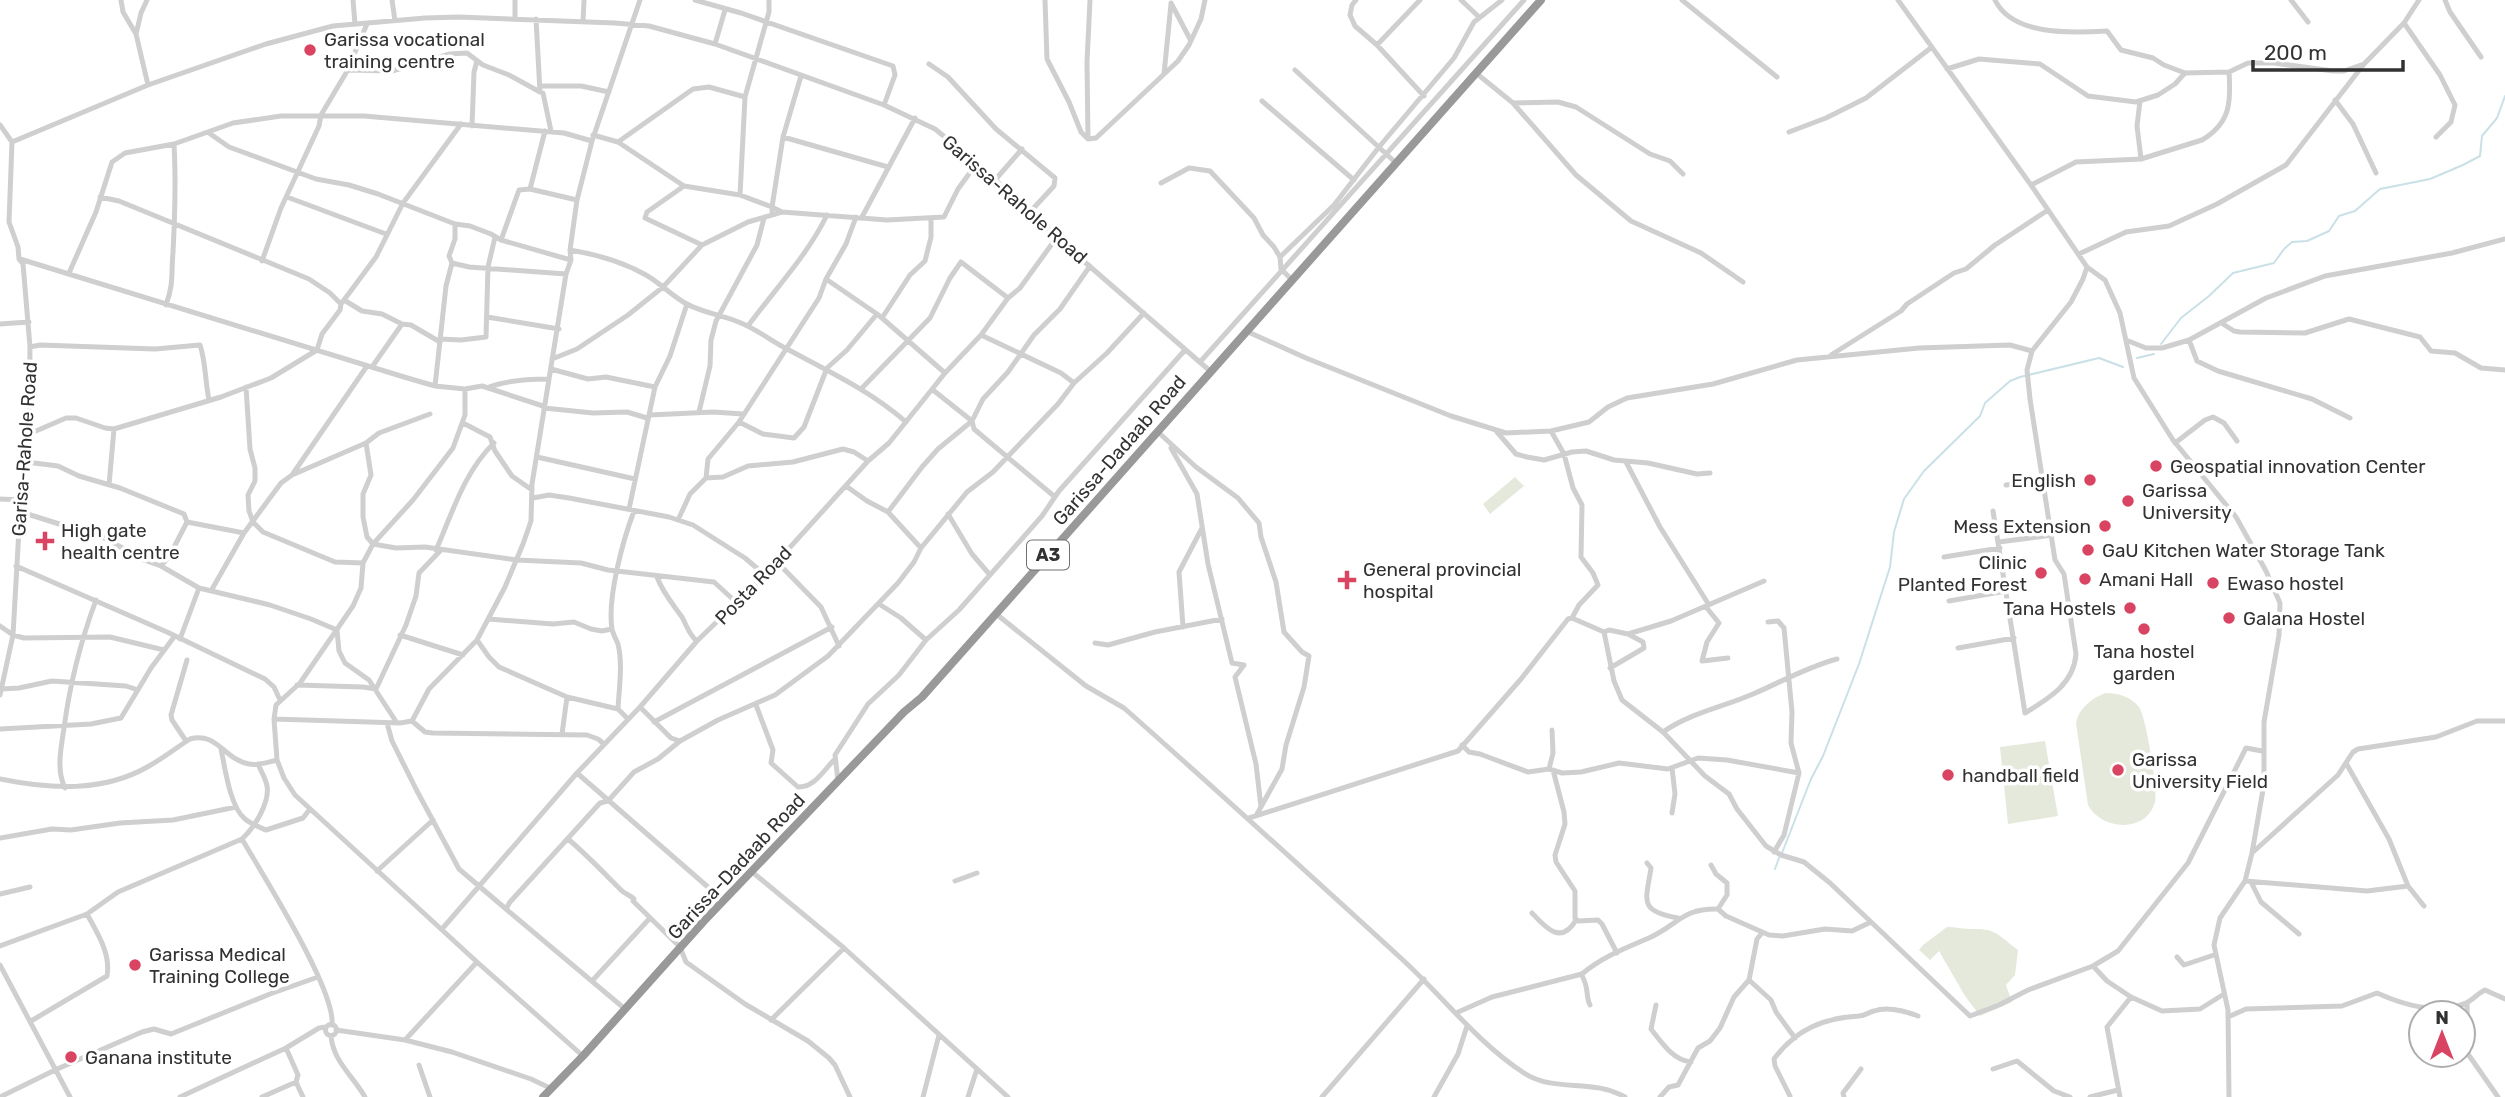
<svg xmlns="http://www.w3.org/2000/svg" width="2505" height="1097" font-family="Rubik,sans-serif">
	<rect width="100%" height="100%" fill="#fff"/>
	<!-- green -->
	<path fill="#e4e9dc" d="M1515 477 1524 486 1490 514 1483 504Z
		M2105 693C2118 693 2130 696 2139 707 2146 716 2158 790 2155 802 2146 834 2101 830 2088 805L2076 723C2079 708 2091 699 2105 693Z
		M2045 741 2058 816 2008 824 2000 747Z
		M1947 927C1955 927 1963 929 1971 929 1996 928 1998 935 2018 950L2015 975 2006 985 2012 1002 1980 1016 1965 996 1939 951 1930 960 1919 950 1923 945Z"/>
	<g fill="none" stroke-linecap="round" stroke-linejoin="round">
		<!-- stream -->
		<path stroke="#cae0e7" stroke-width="2" d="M2161 344 2181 318 2209 296 2233 273 2274 263 2284 249 2292 242 2307 241 2329 231 2339 216 2355 211 2380 189 2430 179 2463 165 2480 156 2482 136 2497 118 2505 96
			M2137 358 2154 354
			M1782 853 1811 779 1823 756 1859 664 1890 567 1894 532 1904 499 1924 471 1980 416 1985 403 2010 381 2020 377 2099 358 2123 367
			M1775 869 1779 858"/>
		<!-- minor -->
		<path stroke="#cfcfcf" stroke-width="5" d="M121 0 123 12 136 34 148 85
			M353 0 355 24
			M392 0 395 21
			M695 0 741 13 893 66 895 75 884 105
			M1045 0 1047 59 1069 102 1081 132 1088 139 1096 138 1178 61 1189 45 1201 19 1205 0
			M1356 0 1352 5 1350 15 1355 26 1377 45 1424 96
			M1461 0 1479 17
			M1682 0 1777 77
			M1898 0 2031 185 2087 267 2105 280 2120 313 2134 378 2173 440 2236 517 2266 571 2280 603 2279 635 2264 722V784L2252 853 2245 881 2220 918 2214 945 2228 1010 2229 1097
			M1995 0C2012 36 2072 33 2107 31L2121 50 2153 58 2164 65 2185 73 2229 72 2248 63H2274L2333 71H2344L2364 64
			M2291 0 2308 22
			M2445 0 2450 12 2481 57
			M1171 3 1191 41
			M515 18V0
			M536 19 540 92 543 93 551 131
			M583 22 584 0
			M2404 23 2440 75 2455 105 2451 122 2436 137
			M136 34 141 13 147 0
			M715 44 725 10
			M1377 45 1420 0
			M929 64 948 77 996 129 1055 178 1054 186 1030 212
			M1947 69 1979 59 2040 64 2088 96 2136 102 2158 95 2175 84 2185 73
			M347 70 392 71 450 54 467 53 483 65 509 75 540 92
			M1295 70 1396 163
			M1476 73 1513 103 1558 102 1576 107 1650 154 1670 161 1683 174
			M1164 74 1171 4
			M541 86H581L609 92
			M2335 100 2353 124 2376 173
			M1262 101 1354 180
			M2140 101 2137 126 2141 159
			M1513 103 1576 175 1631 221 1701 253 1743 282
			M0 125 12 142 9 222 18 247 19 259 23 264 30 347 29 434 19 529 13 635 0 695
			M472 126 474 72 477 61
			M1789 132 1826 118 1866 98 1932 47
			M209 133 229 147 316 179 349 185 378 194 455 224 470 226 491 234 501 240 571 260
			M593 135 618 142 684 186 740 195 772 207V215
			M783 137 801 76
			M1088 139 1087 62 1090 0
			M12 142 148 85 266 44 333 26 425 18 459 17 615 23 649 26 715 44 884 105 935 129 977 163 1079 257 1210 371
			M618 142 693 89 709 87 745 97
			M995 180 1022 149
			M1161 183 1189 168 1210 171 1254 218 1263 235 1274 247 1280 257 1281 269 1292 280
			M2031 185 2076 162 2141 159 2202 140C2231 123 2231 101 2229 72
			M684 186 647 212 645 218 702 245
			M530 189 545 131
			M740 195 745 97 769 12V0
			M100 197 119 201 309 279 330 293 341 304
			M287 197 386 234
			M782 212 772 207 783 137 888 167
			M862 217 915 118
			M501 240 519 190 530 189 577 200
			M570 250C595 254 623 262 646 275 660 283 671 295 685 303 702 313 723 315 741 323 758 330 771 341 787 349 828 371 871 391 906 422
			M2079 254 2126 232 2169 226 2217 204 2286 165 2364 64 2404 23 2419 0
			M1280 257 1334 205 1379 147 1454 58 1474 22 1502 0
			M20 259 404 377 435 386 465 389 482 386 543 406
			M262 261 281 208 319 126 321 115 346 73 367 24
			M452 263 469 267 566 274
			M69 273 96 212 112 162 125 153 174 144 233 123 281 116H364L564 133 592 141
			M826 279 877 314
			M344 300 362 311 382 314 402 324 411 325 440 342
			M166 305C174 283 171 274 173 252 175 215 176 180 174 144
			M487 317 559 329
			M882 318 945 373
			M0 324 29 322
			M2223 324 2234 331 2240 332 2305 333 2349 319 2420 337 2431 351 2455 353 2481 368 2505 370
			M748 326C775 289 807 256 827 215
			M1246 331 1306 358 1451 416 1506 433 1551 431 1589 422 1608 407 1627 398 1713 384 1797 360 1919 348 2010 345 2032 351
			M981 335 1061 373 1074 383
			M440 339 461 340 486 337 488 267 495 237
			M2126 340 2146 348H2162L2189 340 2266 298 2325 276 2452 253 2505 239
			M2189 340 2197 361 2218 371 2312 399 2350 418
			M30 347 40 345 155 349 200 345C206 363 205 381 209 400
			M1831 355 1901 311 1907 304 1954 273 1966 269 1995 245 2048 210
			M552 359 577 349 628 315 663 287 702 245 748 222 782 212 887 220 944 217 958 189 977 163
			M1200 362 1524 0
			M372 367 402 324
			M551 369 588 379 606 377 655 387
			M435 386 446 286 452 263 449 256 455 239V224
			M246 387 250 449 255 468V481L248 495 249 511 253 522 263 532 335 562 363 563
			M489 387C508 380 528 379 548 379
			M465 389V415L453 448 413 500 373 544 363 563 361 588 353 606 300 683 276 705 274 719 277 760 284 778 295 795 477 962 583 1056
			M861 389 930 318 950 278 961 262 1008 298
			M933 390 972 421 974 429 1055 497
			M544 408 593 413 627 412 647 418
			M699 412 710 366 711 340 716 321 757 245 764 218
			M650 415 713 412 743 414
			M739 422 763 434 794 438 804 427 827 368 847 350 877 314 882 318 910 275 925 261 931 237V220
			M463 423 490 437 495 451 512 476 532 490
			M1157 431 1196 467 1238 498 1259 523 1261 537 1276 582 1284 632 1302 652 1309 656 1304 687 1286 745 1282 769 1257 814
			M1497 432 1516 454 1527 457 1544 460 1572 452 1586 451 1614 460 1648 463 1697 474 1710 473
			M29 434 66 418H76L105 428 114 429 221 397 271 378 317 350 322 334 340 310 341 304 376 257 403 203 461 124
			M366 443 371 475 363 494V517L367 537 373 544 396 548 425 547 517 560 581 563 608 570 714 582 737 603
			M2175 443 2205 420 2213 417 2224 423 2237 441
			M1171 448 1197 494 1208 564 1232 663 1244 665 1235 677 1256 764 1261 807
			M537 457 635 479
			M26 462 58 466 79 476 120 488 184 514 187 522 244 533 281 483 292 475 367 366
			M1626 462 1660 527 1709 605
			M292 475 366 443 379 433 430 414
			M706 478 723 477 748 466 793 462 843 449 854 452 868 461
			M109 485 114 429
			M2006 485 2043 480
			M846 486 867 501 888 512 921 548
			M533 498 549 495 569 498 669 517 693 525 745 558 765 575
			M0 499 22 500
			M629 509 655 387 670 356 687 304
			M1993 511 2025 713C2048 699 2074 684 2076 654L2064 574 2055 560 2030 399 2027 370 2032 351 2071 302 2083 279 2087 267
			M21 512 107 539 141 559 161 566 170 555 187 522
			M888 512 922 467 938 449 972 421 983 399 1008 372 1034 335 1060 309 1090 266
			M948 514 972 554 990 575
			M678 520 690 494 706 478 708 459 739 422 819 298 826 279 846 244 856 217
			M1999 542 2052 535
			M436 550C452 514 464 472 494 443
			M1944 557 2000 548
			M777 562 821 607 839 646
			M16 566 167 632 265 679 274 687 280 700
			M161 566 199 588 270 605 311 619 337 630 339 651 345 663 369 680 397 723
			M657 577C663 593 672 603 682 617 687 626 689 635 697 641
			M211 591 244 533
			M1949 601 2006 591
			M879 604 901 618 926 640
			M1706 607 1719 623 1707 642 1702 661 1728 658
			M995 613 1086 686 1124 708C1218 791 1311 876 1404 961 1444 998 1478 1043 1524 1073 1555 1093 1592 1078 1625 1097
			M1572 618 1604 632 1609 630 1628 634 1671 621 1764 581
			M489 619 553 624 574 622 591 629 602 631 612 629
			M1768 622 1778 621 1784 628 1792 712 1791 743 1799 773 1784 835 1774 852
			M0 626 13 635 24 638 110 637 164 650
			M1183 627 1179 572 1202 528
			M1604 632 1614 681 1622 700 1663 732 1705 776 1729 794 1737 809 1766 846 1781 855 1804 862 1830 883 1970 1016 1999 1005 2028 990 2093 966 2107 981 2131 997 2162 1011 2200 1009 2224 994
			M400 635 463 655
			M180 639 199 588
			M477 640 489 657 499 667 567 697 618 709 628 719
			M1095 643 1108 645 1155 632 1222 619
			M1958 648 2014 638
			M1610 668 1644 648 1643 642 1628 634
			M297 685 363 687 376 689 406 625 416 596 419 573 441 550
			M2 689 19 688 52 681 126 686 138 690
			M756 705 773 750 771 763 798 787C814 788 824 770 834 760
			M640 707 671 738 680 741
			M618 709C619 688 623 665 618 644 616 639 613 634 612 629 607 598 623 540 634 511
			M274 719 400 723 412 721 429 689 477 640 505 587 523 544 531 521 532 484 566 274 571 260 570 250 577 200 592 141 640 0
			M412 721 425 732 433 733 587 735 598 739 604 744
			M654 722 832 627
			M387 723 392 741 417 791 459 869 506 909
			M0 729 91 724 121 718 151 668 174 637
			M1663 732C1690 713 1723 707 1753 694 1781 682 1807 667 1837 659
			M562 734 567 697
			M186 741 172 720 171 715 187 660
			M1462 745 1469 752 1480 754 1528 772 1549 769 1562 773 1581 772 1619 763 1668 769 1698 758 1727 760 1799 773
			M221 749C225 768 230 807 245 819 251 824 259 827 266 830L303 818 310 809
			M2346 763 2389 839 2408 886 2424 906
			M1672 768 1675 794 1672 813
			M1549 769 1553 753 1552 730
			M1553 770 1564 812 1565 824 1555 855 1556 862 1575 891V918L1578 921 1598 920 1602 924 1617 953
			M577 773 724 901
			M0 779C49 789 103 793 149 766 163 758 176 748 190 739 216 731 225 760 249 764 258 766 268 762 277 760
			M838 781 835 755 868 704 899 675 926 640 959 610 1042 516 1059 491 1185 350
			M65 788C56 770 61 748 64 728 70 683 80 643 96 600
			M1249 818 1458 751 1521 679 1568 619 1572 618 1579 605 1598 585 1593 573 1581 557 1582 505 1573 488 1564 454 1551 431
			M0 838 52 829 71 830 120 823 173 820 236 807
			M242 839C262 874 336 990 332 1025
			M568 839C587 855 603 872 621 890 625 894 630 895 634 899L633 901 680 947 686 962 745 1004 808 1041 829 1058 835 1065 850 1097
			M2252 853 2338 775 2353 752 2358 749 2436 737 2477 721H2505
			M1647 863 1651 868C1646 901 1638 911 1678 918
			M1711 865 1716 874 1727 883V895L1718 909
			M377 871 433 820
			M751 871 844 948 1008 1097
			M955 881 977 873
			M2245 881 2367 891 2408 886
			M2251 882 2261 902 2299 934
			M0 894 30 887
			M1532 913C1545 927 1561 946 1576 920
			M442 929 577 773 640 707 697 641 765 575 868 461 889 443 945 373 981 335 1008 298 1020 288 1057 237
			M1762 933 1757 939 1749 980 1771 1000 1776 1012 1795 1038
			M0 946 87 914 118 892 242 839C254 828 270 803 267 786 266 779 261 771 258 764
			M2177 957 2184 965 2214 955
			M0 965 70 1097
			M2093 966 2118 951 2188 863 2246 748 2262 751
			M1581 974C1590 988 1585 996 1590 1005
			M592 981 650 918
			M2467 1003 2468 1054 2498 1097
			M1656 1005 1651 1029C1662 1043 1673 1060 1691 1062
			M625 1009 506 909 510 902 600 803 608 801 634 772 658 759 680 741 718 720 775 695 828 656 898 583 914 562 921 548 967 492 993 472 1058 404 1074 383 1107 353 1144 313
			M1456 1013 1492 997 1582 974C1602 957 1626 948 1649 938 1678 925 1682 908 1718 909L1726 916 1769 935 1783 936 1825 929 1852 931 1871 922
			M2228 1017 2246 1009 2342 1006 2377 993C2404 1005 2436 1015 2466 1003 2473 1000 2478 993 2485 990L2505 999
			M771 1020 844 948
			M31 1021 107 976C111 953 97 933 87 914
			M325.5 1030a5.5 5.5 0 1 1 11 0a5.5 5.5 0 1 1-11 0Z
			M336 1030 405 1040 452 1052 531 1079 550 1088
			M331 1036C333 1061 353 1076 365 1097
			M405 1040 477 962
			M286 1048 298 1075 296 1082 303 1097
			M419 1065 430 1097
			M1993 1069 2017 1061 2054 1091 2070 1097
			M1790 1096 1775 1066 1774 1059C1796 1029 1824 1018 1859 1016 1865 1016 1869 1012 1874 1011 1888 1006 1905 1011 1918 1016
			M0 1097 55 1070 142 1032 154 1029 171 1034 270 994 318 977
			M180 1097 286 1048 319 1028 326 1027
			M262 1097 296 1082
			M923 1097 939 1035
			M968 1097 977 1069
			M1322 1097 1424 979
			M1434 1097 1458 1054 1467 1026
			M1660 1097 1669 1087 1678 1085 1698 1048 1710 1041 1720 1028 1734 997 1749 980
			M1844 1097 1843 1093 1861 1069
			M2090 1097 2118 1090
			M2120 1097 2107 1027 2131 997"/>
		<!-- highway -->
		<path stroke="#999" stroke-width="8" d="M543 1097 583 1056 704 921 904 712 922 697 1541 0"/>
	</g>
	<!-- markers -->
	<g fill="#d94462" stroke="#fff" stroke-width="2.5">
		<circle cx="310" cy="50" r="7"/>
		<circle cx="2156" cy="466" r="7"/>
		<circle cx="2090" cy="480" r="7"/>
		<circle cx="2128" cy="501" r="7"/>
		<circle cx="2105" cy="526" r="7"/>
		<path d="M41.5 530.5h7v7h7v7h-7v7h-7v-7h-7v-7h7z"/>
		<circle cx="2088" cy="550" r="7"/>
		<circle cx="2041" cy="573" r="7"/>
		<circle cx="2085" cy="579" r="7"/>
		<path d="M1343.5 569.5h7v7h7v7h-7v7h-7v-7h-7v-7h7z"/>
		<circle cx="2213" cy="583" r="7"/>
		<circle cx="2130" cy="608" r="7"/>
		<circle cx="2229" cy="618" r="7"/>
		<circle cx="2144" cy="629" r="7"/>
		<circle cx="2118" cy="770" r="7"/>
		<circle cx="1948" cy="775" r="7"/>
		<circle cx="135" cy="965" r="7"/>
		<circle cx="71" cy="1057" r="7"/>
	</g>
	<g text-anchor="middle" stroke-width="7" stroke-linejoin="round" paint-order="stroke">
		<!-- shield labels -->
		<rect fill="#fff" stroke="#707070" stroke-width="2" x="1027" y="540.5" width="42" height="29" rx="5"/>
		<g font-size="18" font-weight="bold" fill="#323232">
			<text x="1048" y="561">A3</text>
		</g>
		<!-- poi labels -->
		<g font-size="19" fill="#323232" stroke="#fff" text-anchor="start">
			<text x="324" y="46">Garissa vocational<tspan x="324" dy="22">training centre</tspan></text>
			<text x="2170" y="473">Geospatial innovation Center</text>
			<text x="2076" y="487" text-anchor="end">English</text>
			<text x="2142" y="497">Garissa<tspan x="2142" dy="22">University</tspan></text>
			<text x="2091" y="533" text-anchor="end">Mess Extension</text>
			<text x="61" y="537">High gate<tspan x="61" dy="22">health centre</tspan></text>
			<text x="2102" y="557">GaU Kitchen Water Storage Tank</text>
			<text x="2027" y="569" text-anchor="end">Clinic<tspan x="2027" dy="22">Planted Forest</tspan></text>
			<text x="1363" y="576">General provincial<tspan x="1363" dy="22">hospital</tspan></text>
			<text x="2099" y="586">Amani Hall</text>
			<text x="2227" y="590">Ewaso hostel</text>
			<text x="2116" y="615" text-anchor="end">Tana Hostels</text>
			<text x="2243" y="625">Galana Hostel</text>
			<text x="2144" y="658" text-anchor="middle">Tana hostel<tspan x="2144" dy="22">garden</tspan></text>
			<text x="2132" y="766">Garissa<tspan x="2132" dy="22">University Field</tspan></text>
			<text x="1962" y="782">handball field</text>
			<text x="149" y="961">Garissa Medical<tspan x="149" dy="22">Training College</tspan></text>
			<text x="85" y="1064">Ganana institute</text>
		</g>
		<!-- street labels -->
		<g font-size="19" fill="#323232" stroke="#fff">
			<text transform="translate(1015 199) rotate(41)" y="7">Garissa-Rahole Road</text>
			<text transform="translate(24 449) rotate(-86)" y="7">Garisa-Rahole Road</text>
			<text transform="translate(1119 450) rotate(-49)" y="7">Garissa-Dadaab Road</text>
			<text transform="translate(753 585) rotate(-46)" y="7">Posta Road</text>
			<text transform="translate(736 866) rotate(-47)" y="7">Garissa-Dadaab Road</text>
		</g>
	</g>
	<!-- north arrow -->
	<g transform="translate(2442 1034)"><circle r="33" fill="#ffffff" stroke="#adadad" stroke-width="2"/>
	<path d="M0-5L12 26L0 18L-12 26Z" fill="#d94462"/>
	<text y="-10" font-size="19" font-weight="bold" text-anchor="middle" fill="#323232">N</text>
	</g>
	<!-- scale -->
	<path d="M2253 60v10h150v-10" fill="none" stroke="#323232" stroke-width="3.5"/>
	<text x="2264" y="60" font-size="21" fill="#323232" stroke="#ffffff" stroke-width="5" paint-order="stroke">200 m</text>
</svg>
